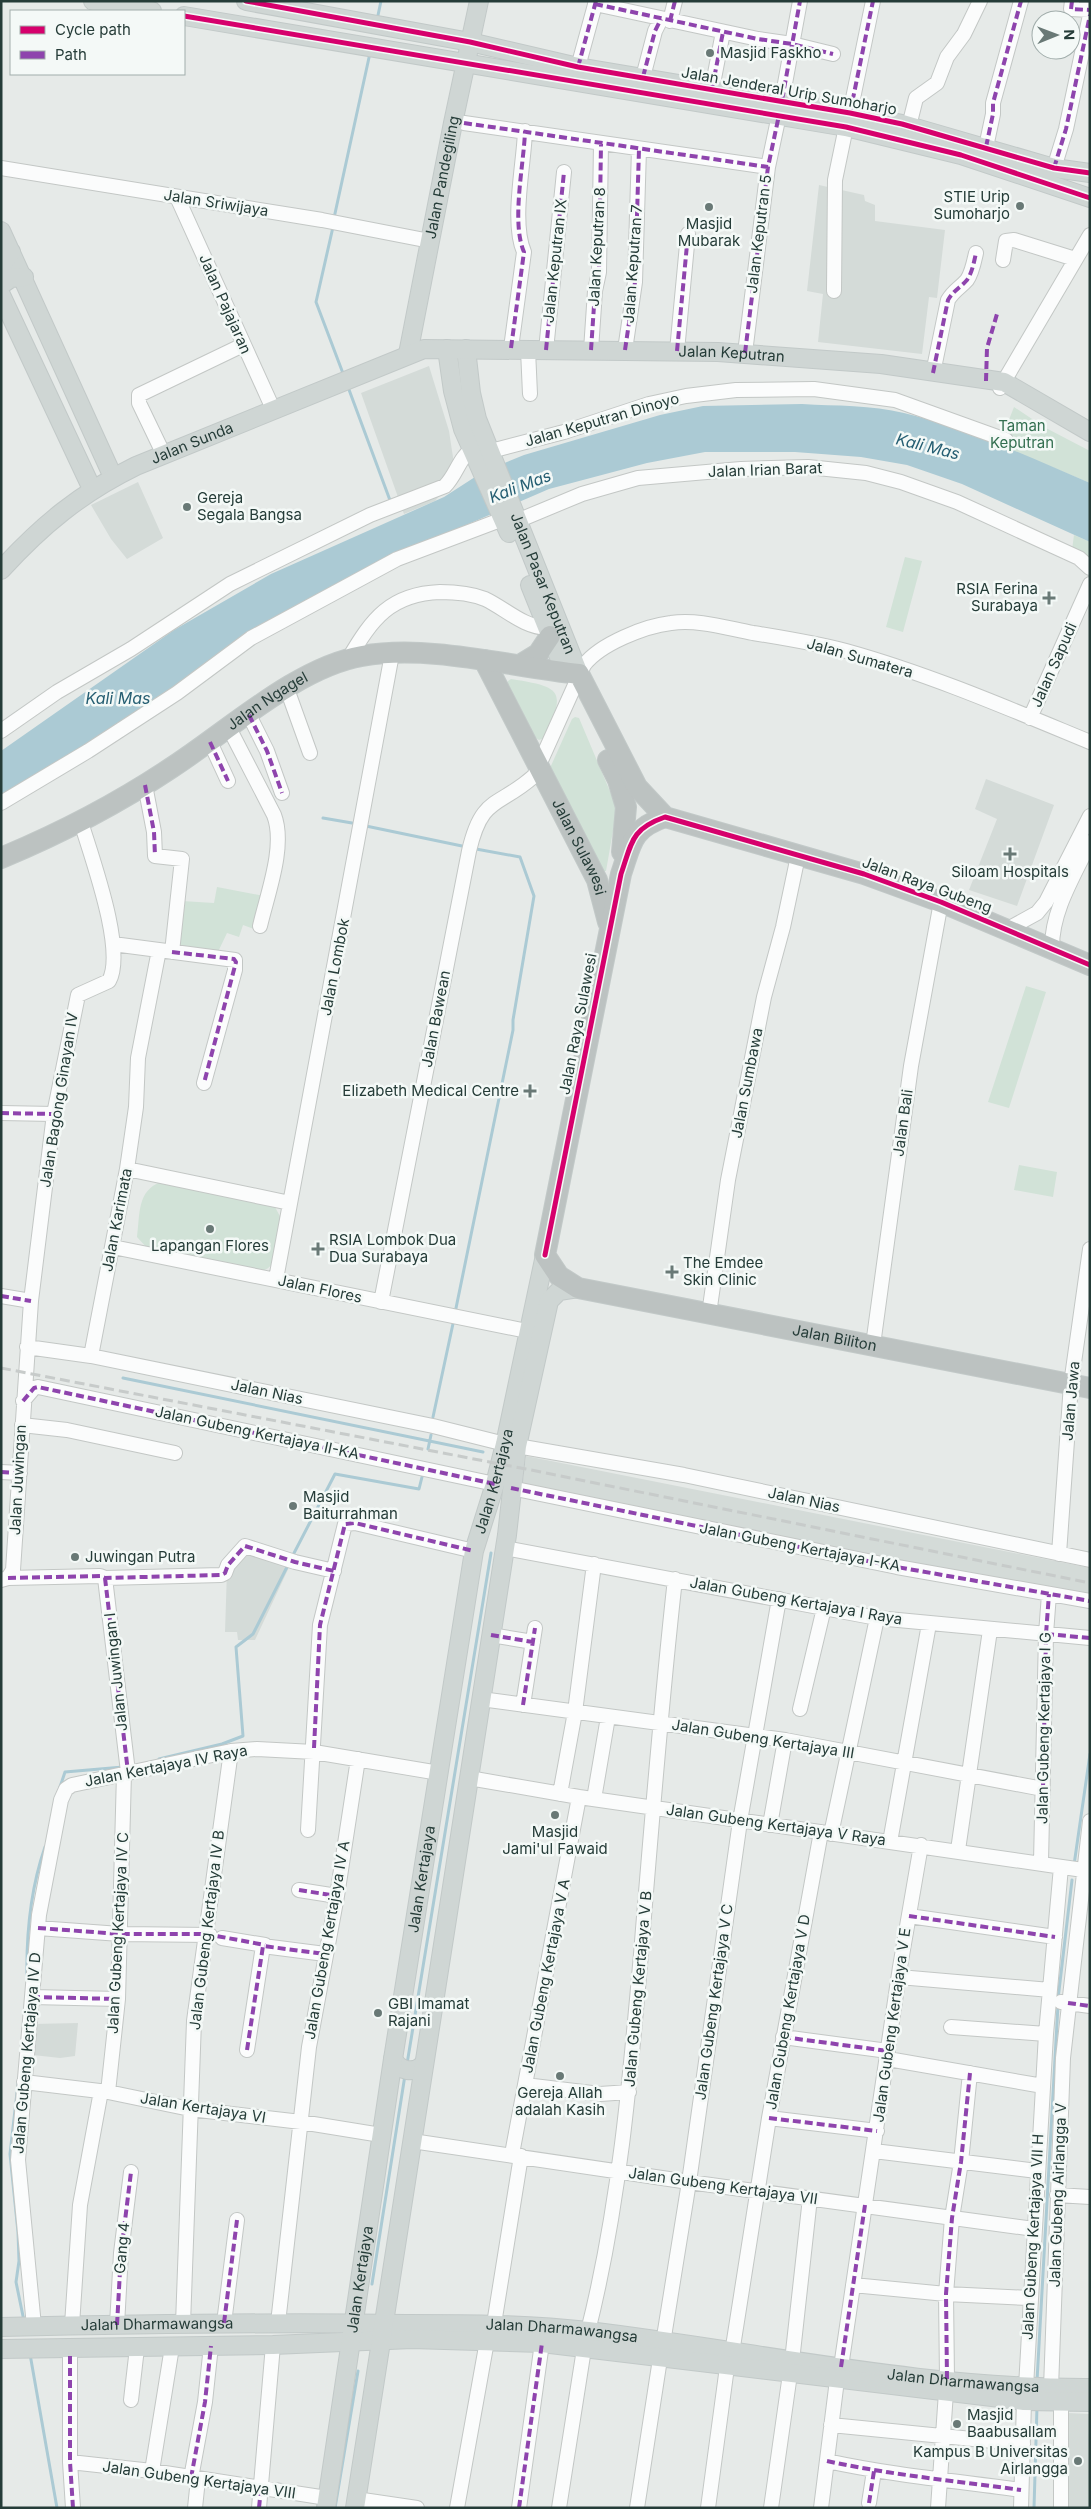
<svg xmlns="http://www.w3.org/2000/svg" width="1091" height="2509" font-family="Inter,sans-serif">
	<rect width="100%" height="100%" fill="#e6eae8"/>
	<!-- built -->
	<path fill="#d4dbd8" d="M819 185 864 195 865 201 875 205V221L945 230 937 298 929 297 922 354 818 342 823 294 807 291Z
		M429 366 449 431 456 477 435 501 404 514 361 393Z
		M138 482 163 538 127 559 111 539 91 505Z
		M986 779 1054 805 1017 906 969 890 997 819 975 809Z
		M526 1456 1090 1568V1599L522 1487Z
		M247 1548 291 1563 255 1640H238L237 1632H225L227 1570 242 1560Z
		M78 2023 75 2056 60 2058 33 2055V2024Z
		M1067 2413 1090 2414V2508H1066Z"/>
	<!-- green -->
	<path fill="#d1e2d7" d="M1014 407 1044 427 1090 451V483L999 445Z
		M1074 535 1090 542V562L1072 550Z
		M905 557 922 561 903 632 886 627Z
		M511 679C563 687 566 691 544 738L539 740 533 736 507 686 508 681Z
		M575 717 579 718 617 808 606 871H601L550 768 572 719Z
		M217 887 264 896 257 930 243 925 239 937 227 933 216 956 175 949 182 901 214 903Z
		M1026 986 1046 992 1009 1108 988 1102Z
		M1019 1165 1057 1172 1053 1197 1014 1190Z
		M161 1182 275 1207 283 1222C280 1238 281 1267 261 1271L148 1249 137 1237C140 1215 137 1190 161 1182Z"/>
	<!-- water -->
	<path fill="#abcad4" d="M802 404C836 406 872 405 904 413 969 429 1029 457 1090 483V542L962 484 907 465 861 457 795 452H705L647 463 549 489 356 573 256 627 127 720 1 799V751L174 630 271 574 444 497 475 477 502 464 524 455 660 415 703 406Z"/>
	<g fill="none" stroke-linecap="round" stroke-linejoin="round">
		<!-- stream -->
		<path stroke="#abcad4" stroke-width="3" d="M377 20 381 1
			M334 218 370 53
			M333 227 316 302 344 376
			M348 387 391 503
			M323 818 352 823
			M366 826 462 846
			M455 1313 513 1030V1020L534 896 520 857 476 849
			M123 1378 483 1452
			M433 1417 454 1319
			M428 1449 431 1435
			M292 1557 335 1474 419 1489 422 1477
			M159 1759 222 1744 243 1736 236 1647 253 1634 288 1565
			M60 1787 65 1772 123 1767
			M1074 1865 1090 1754
			M27 1981C26 1936 30 1890 45 1847
			M1058 1999 1072 1880
			M407 2064 491 1553
			M18 2084 10 2154 18 2232 19 2261 16 2282 24 2321
			M372 2284 405 2075
			M30 2354 57 2508
			M1037 2381 1058 2005
			M335 2508 358 2371
			M1034 2508 1037 2407"/>
		<!-- minor casing -->
		<g stroke="#c3c7c5" stroke-width="16">
			<path id="minor" d="M1072 1 1071 9 1090 10
				M595 4 758 39 792 44 833 54
				M670 21 675 1
				M578 67 596 1
				M643 77 655 31 661 19
				M712 89 723 32
				M782 100 800 1
				M850 113 873 1
				M464 123 768 167
				M909 126 916 98 937 83 947 57 964 34 980 1
				M986 147 993 114V103L1021 1
				M1 168 322 220 430 241
				M1054 168 1066 129 1090 15
				M177 197 274 411
				M1003 260 1006 241 1014 240 1075 259
				M834 291 835 180 846 127
				M511 348 524 252C511 222 524 164 525 131
				M528 350 530 394
				M546 350 564 172
				M591 350 595 291 599 272 601 144
				M625 350 635 282 639 149
				M677 351 688 234
				M745 353 768 167 779 115
				M933 373 948 300C954 290 960 288 967 280 972 273 974 262 976 253
				M1000 388 1090 235
				M491 451 564 432 649 404 686 396 736 390 814 389 895 400 1006 440
				M164 455 139 403V395L243 345
				M517 521 582 494 638 478 741 469 808 467 866 473 901 482 957 502 1079 558 1090 568
				M349 658C372 619 390 594 440 592 455 592 470 593 485 599 506 609 523 627 547 628
				M287 689 310 753
				M249 715 267 751 282 793
				M1030 718 1090 584
				M229 728 274 815C286 846 267 895 260 926
				M1 731 57 692 131 649 230 584 370 515 445 486C457 474 459 457 473 449
				M210 742 228 781
				M145 785 154 832 155 856 182 859 172 952
				M1 803 88 751 177 693 251 638 397 559 503 519
				M1008 929 1037 913 1046 902 1090 816
				M113 944 235 960V970L204 1083
				M1052 947C1052 910 1074 876 1090 842
				M1 1113 54 1114
				M127 1169 290 1203
				M113 1247 527 1331
				M276 1279 392 654
				M1 1296 31 1301
				M381 1302 469 851C482 795 498 808 534 776L584 665C600 644 645 626 671 623 698 619 726 628 753 633 784 638 815 643 846 651 929 674 1010 709 1090 742
				M709 1314 728 1180 764 997 783 927 798 856
				M873 1345 911 1066 941 902
				M27 1347 91 1356 433 1426 505 1444
				M91 1356 127 1169 136 1107 138 1058 159 950
				M23 1401 34 1388 38 1387 495 1484
				M22 1425 67 1430 175 1453
				M517 1446 684 1475 1090 1560
				M1 1472 20 1473
				M511 1488 897 1567 1090 1601
				M505 1548 877 1618 1090 1638
				M1059 1554 1071 1384 1090 1249
				M8 1578 100 1576 105 1578 221 1575 225 1573 228 1565 245 1546 295 1562 334 1571
				M105 1578 128 1772
				M1 1580 8 1578 13 1570 31 1301 54 1114 78 995 109 981C126 950 91 856 81 822
				M491 1635 533 1642
				M481 1699 785 1740 1043 1789
				M523 1705 535 1628
				M800 1709 824 1608
				M469 1778 579 1797 1090 1871
				M560 1794 575 1712 594 1564
				M594 1799 608 1717
				M770 1825 785 1740
				M308 1830 320 1625 345 1524 355 1523 474 1551
				M831 1834 877 1618
				M890 1842 929 1624
				M958 1850 990 1630
				M1041 1862 1046 1634 1049 1594
				M299 1890 337 1896
				M909 1916 1055 1937
				M38 1928 120 1934 210 1935
				M222 1938 265 1945
				M899 1977 1050 1990
				M32 1997 118 1999
				M1061 2002 1090 2006
				M951 2027 1046 2034
				M783 2037 888 2051
				M247 2050 263 1946 325 1954
				M888 2059 1043 2086
				M24 2082 108 2092 190 2109 301 2122 381 2135
				M525 2085 600 2094 629 2092
				M108 2092 118 1999 124 1773
				M769 2118 877 2131
				M412 2141 689 2182 1034 2229
				M874 2151 1037 2171
				M512 2154 579 1797
				M1057 2195 1090 2197
				M853 2285 946 2294 1029 2298
				M224 2323 237 2220
				M278 2323 309 2047 337 1896 358 1759
				M183 2324 194 2021 231 1751
				M494 2324 521 2156
				M72 2325 80 2205 101 2091
				M117 2325 121 2253 131 2172
				M34 2326 18 2160 39 1915 61 1800 66 1789 72 1785 231 1751 257 1749 314 1752 439 1773
				M588 2331C619 2208 630 2081 641 1954 651 1829 661 1704 675 1579
				M663 2343 689 2182 740 1821 779 1599
				M70 2348V2462L73 2508
				M732 2353 769 2118 821 1832
				M792 2361 810 2198
				M841 2367 900 1967 921 1845
				M947 2379 946 2294 952 2218 961 2162 970 2073
				M1026 2387 1046 2034 1061 1867
				M1051 2388 1063 2058 1090 1821
				M131 2400 137 2348
				M831 2425 1023 2444
				M827 2461C891 2475 956 2481 1021 2490
				M70 2462 152 2471 327 2498
				M152 2471 172 2347
				M191 2478 205 2402 211 2346
				M356 2499 417 2508
				M869 2503 874 2471
				M195 2508 198 2479
				M259 2508 273 2345
				M457 2508 487 2341
				M519 2508 542 2343
				M559 2508 584 2349
				M637 2508 660 2359
				M708 2508 727 2367
				M771 2508 790 2374
				M821 2508 837 2380
				M938 2508 946 2392
				M1021 2508 1024 2401
				M1061 2508V2402"/>
		</g>
		<!-- major casing -->
		<g stroke="#c2c9c8" stroke-width="20">
			<g id="major">
				<path d="M93 1 152 11"/>
				<path d="M246 1 470 42 578 67 850 113 902 124 1054 168 1090 173"/>
				<path d="M184 16 846 127 961 155 1090 198"/>
				<path d="M1 231 113 477"/>
				<path d="M1 266 11 252"/>
				<path d="M1 285 11 278 24 277"/>
				<path d="M1 295 92 489"/>
				<path d="M447 349 453 391 463 429 509 533"/>
				<path id="s1" d="M466 349 471 393 477 419 579 674"/>
				<path id="s2" d="M408 354 453 123 479 1"/>
				<path id="s3" d="M1 570C42 525 81 493 136 466L424 349 718 352 881 364 1004 382 1090 432"/>
				<path d="M530 585 565 672"/>
				<path d="M393 2059C400 2072 414 2074 424 2064"/>
				<path id="s4" d="M1 2327C137 2324 272 2322 407 2324 468 2324 528 2324 588 2331 755 2351 921 2389 1090 2388"/>
				<path d="M1 2349 273 2345 412 2339 542 2343 1024 2401 1090 2402"/>
				<path id="s5" d="M326 2508 393 2059 474 1551 495 1484 505 1444 545 1255"/>
				<path d="M355 2508 507 1535 517 1446 549 1301 559 1291 578 1288"/>
			</g>
		</g>
		<!-- highway casing -->
		<g stroke="#c2c9c8" stroke-width="22">
			<g id="highway">
				<path id="s6" d="M484 660 597 880 608 922"/>
				<path d="M520 665 538 654 550 636"/>
				<path d="M608 760 618 780 626 807 622 852"/>
				<path id="s7" d="M665 817C631 829 632 842 621 874L545 1255 559 1276 578 1288 1090 1388"/>
				<path id="s8" d="M1 858C61 833 117 804 171 768 227 732 297 667 362 656 430 644 511 667 579 674L637 787 665 817 864 874 941 902 1090 965"/>
			</g>
		</g>
		<!-- minor -->
		<use href="#minor" stroke="#fbfcfc" stroke-width="14"/>
		<!-- major -->
		<use href="#major" stroke="#cfd6d4" stroke-width="18"/>
		<!-- highway -->
		<use href="#highway" stroke="#bcc2c1" stroke-width="20"/>
		<!-- rail -->
		<path stroke="#c7cbca" stroke-width="3" stroke-dasharray="10 5" stroke-linecap="butt" d="M1 1368 526 1469 1090 1583"/>
		<!-- quiet -->
		<path stroke="#8e44ad" stroke-width="4" stroke-dasharray="8 4" stroke-linecap="butt" d="M1072 1 1071 9 1090 10
			M595 4 758 39 792 44 833 54
			M670 21 675 1
			M578 67 596 1
			M643 77 655 31 661 19
			M712 89 723 32
			M782 100 800 1
			M850 113 873 1
			M464 123 768 167
			M986 147 993 114V103L1021 1
			M1054 168 1066 129 1090 15
			M511 348 524 252C511 222 524 164 525 131
			M546 350 564 172
			M591 350 595 291 599 272 601 144
			M625 350 635 282 639 149
			M677 351 688 234
			M745 353 768 167 779 115
			M933 373 948 300C954 290 960 288 967 280 972 273 974 262 976 253
			M986 381 987 348 997 314
			M249 715 267 751 282 793
			M210 742 228 781
			M145 785 154 832 155 856
			M172 952 234 959 236 962 204 1083
			M1 1113 54 1114
			M1 1296 31 1301
			M23 1401 34 1388 38 1387 495 1484
			M1 1472 20 1473
			M511 1488 897 1567 1090 1601
			M8 1578 100 1576 105 1578 221 1575 225 1573 228 1565 245 1546 295 1562 334 1571
			M105 1578 128 1772
			M1046 1634 1090 1638
			M491 1635 533 1642
			M523 1705 535 1628
			M314 1748 320 1625 345 1524 355 1523 474 1551
			M1043 1789 1046 1634 1049 1594
			M299 1890 337 1896
			M909 1916 1055 1937
			M38 1928 120 1934H206L265 1945
			M32 1997 118 1999
			M1068 2003 1090 2006
			M783 2037 888 2051
			M247 2050 263 1946 325 1954
			M769 2118 877 2131
			M224 2323 237 2220
			M117 2325 121 2253 131 2172
			M70 2356V2462L73 2508
			M841 2367 865 2205
			M947 2379 946 2294 952 2218 961 2162 970 2073
			M827 2461C891 2475 956 2481 1021 2490
			M191 2478 205 2402 211 2346
			M869 2503 874 2471
			M259 2508 261 2488
			M519 2508 542 2343"/>
		<!-- cycleway casing -->
		<g stroke="#f4f9f7" stroke-width="8">
			<path id="cycleway" d="M246 1 470 42 578 67 850 113 902 124 1054 168 1090 173
				M184 16 846 127 961 155 1090 198
				M545 1255 621 874C632 842 631 829 665 817L864 874 941 902 1090 965"/>
		</g>
		<!-- cycleway -->
		<use href="#cycleway" stroke="#d6006c" stroke-width="5"/>
	</g>
	<!-- markers -->
	<g fill="#697976" stroke="#f4f9f7" stroke-width="2">
		<circle cx="710" cy="53" r="5"/>
		<circle cx="1020" cy="206" r="5"/>
		<circle cx="709" cy="207" r="5"/>
		<circle cx="187" cy="507" r="5"/>
		<path d="M1046.5 590.5h5v5h5v5h-5v5h-5v-5h-5v-5h5z"/>
		<path d="M1007.5 846.5h5v5h5v5h-5v5h-5v-5h-5v-5h5z"/>
		<path d="M527.5 1083.5h5v5h5v5h-5v5h-5v-5h-5v-5h5z"/>
		<circle cx="210" cy="1229" r="5"/>
		<path d="M315.5 1241.5h5v5h5v5h-5v5h-5v-5h-5v-5h5z"/>
		<path d="M669.5 1264.5h5v5h5v5h-5v5h-5v-5h-5v-5h5z"/>
		<circle cx="293" cy="1506" r="5"/>
		<circle cx="75" cy="1557" r="5"/>
		<circle cx="555" cy="1815" r="5"/>
		<circle cx="378" cy="2013" r="5"/>
		<circle cx="560" cy="2076" r="5"/>
		<circle cx="957" cy="2424" r="5"/>
		<circle cx="1078" cy="2461" r="5"/>
	</g>
	<g text-anchor="middle" stroke-width="5" stroke-linejoin="round" paint-order="stroke">
		<!-- poi labels -->
		<g font-size="15" fill="#253c38" stroke="#f4f9f7" text-anchor="start">
			<text x="720" y="58">Masjid Faskho</text>
			<text x="1010" y="202" text-anchor="end">STIE Urip<tspan x="1010" dy="17">Sumoharjo</tspan></text>
			<text x="709" y="229" text-anchor="middle">Masjid<tspan x="709" dy="17">Mubarak</tspan></text>
			<text x="197" y="503">Gereja<tspan x="197" dy="17">Segala Bangsa</tspan></text>
			<text x="1038" y="594" text-anchor="end">RSIA Ferina<tspan x="1038" dy="17">Surabaya</tspan></text>
			<text x="1010" y="877" text-anchor="middle">Siloam Hospitals</text>
			<text x="519" y="1096" text-anchor="end">Elizabeth Medical Centre</text>
			<text x="329" y="1245">RSIA Lombok Dua<tspan x="329" dy="17">Dua Surabaya</tspan></text>
			<text x="210" y="1251" text-anchor="middle">Lapangan Flores</text>
			<text x="683" y="1268">The Emdee<tspan x="683" dy="17">Skin Clinic</tspan></text>
			<text x="303" y="1502">Masjid<tspan x="303" dy="17">Baiturrahman</tspan></text>
			<text x="85" y="1562">Juwingan Putra</text>
			<text x="555" y="1837" text-anchor="middle">Masjid<tspan x="555" dy="17">Jami'ul Fawaid</tspan></text>
			<text x="388" y="2009">GBI Imamat<tspan x="388" dy="17">Rajani</tspan></text>
			<text x="560" y="2098" text-anchor="middle">Gereja Allah<tspan x="560" dy="17">adalah Kasih</tspan></text>
			<text x="967" y="2420">Masjid<tspan x="967" dy="17">Baabusallam</tspan></text>
			<text x="1068" y="2457" text-anchor="end">Kampus B Universitas<tspan x="1068" dy="17">Airlangga</tspan></text>
		</g>
		<!-- street labels -->
		<g font-size="15" fill="#253c38" stroke="#f4f9f7">
			<text transform="translate(789 91) rotate(10)" y="5">Jalan Jenderal Urip Sumoharjo</text>
			<text dy="5" stroke="none"><textPath href="#s2" startOffset="180">Jalan Pandegiling</textPath></text>
			<text transform="translate(216 203) rotate(9)" y="5">Jalan Sriwijaya</text>
			<text transform="translate(759 234) rotate(-83)" y="5">Jalan Keputran 5</text>
			<text transform="translate(597 247) rotate(-87)" y="5">Jalan Keputran 8</text>
			<text transform="translate(555 261) rotate(-84)" y="5">Jalan Keputran IX</text>
			<text transform="translate(633 264) rotate(-86)" y="5">Jalan Keputran 7</text>
			<text transform="translate(225 304) rotate(66)" y="5">Jalan Pajajaran</text>
			<text dy="5" stroke="none"><textPath href="#s3" startOffset="790">Jalan Keputran</textPath></text>
			<text transform="translate(602 420) rotate(-16)" y="5">Jalan Keputran Dinoyo</text>
			<text dy="5" stroke="none"><textPath href="#s3" startOffset="232">Jalan Sunda</textPath></text>
			<text transform="translate(765 470) rotate(-2)" y="5">Jalan Irian Barat</text>
			<text dy="5" stroke="none"><textPath href="#s1" startOffset="248">Jalan Pasar Keputran</textPath></text>
			<text transform="translate(860 658) rotate(16)" y="5">Jalan Sumatera</text>
			<text transform="translate(1054 665) rotate(-66)" y="5">Jalan Sapudi</text>
			<text dy="5" stroke="none"><textPath href="#s8" startOffset="310">Jalan Ngagel</textPath></text>
			<text dy="5" stroke="none"><textPath href="#s6" startOffset="210">Jalan Sulawesi</textPath></text>
			<text transform="translate(927 885) rotate(20)" y="5">Jalan Raya Gubeng</text>
			<text transform="translate(335 967) rotate(-79)" y="5">Jalan Lombok</text>
			<text transform="translate(436 1019) rotate(-79)" y="5">Jalan Bawean</text>
			<text transform="translate(578 1024) rotate(-79)" y="5">Jalan Raya Sulawesi</text>
			<text transform="translate(747 1083) rotate(-79)" y="5">Jalan Sumbawa</text>
			<text transform="translate(59 1100) rotate(-81)" y="5">Jalan Bagong Ginayan IV</text>
			<text transform="translate(903 1123) rotate(-82)" y="5">Jalan Bali</text>
			<text transform="translate(117 1220) rotate(-79)" y="5">Jalan Karimata</text>
			<text transform="translate(320 1289) rotate(12)" y="5">Jalan Flores</text>
			<text dy="5" stroke="none"><textPath href="#s7" startOffset="774">Jalan Biliton</textPath></text>
			<text transform="translate(267 1392) rotate(12)" y="5">Jalan Nias</text>
			<text transform="translate(1071 1401) rotate(-85)" y="5">Jalan Jawa</text>
			<text transform="translate(257 1433) rotate(12)" y="5">Jalan Gubeng Kertajaya II-KA</text>
			<text transform="translate(18 1480) rotate(-87)" y="5">Jalan Juwingan</text>
			<text dy="5" stroke="none"><textPath href="#s5" startOffset="1041">Jalan Kertajaya</textPath></text>
			<text transform="translate(804 1500) rotate(12)" y="5">Jalan Nias</text>
			<text transform="translate(800 1547) rotate(11)" y="5">Jalan Gubeng Kertajaya I-KA</text>
			<text transform="translate(796 1601) rotate(10)" y="5">Jalan Gubeng Kertajaya I Raya</text>
			<text transform="translate(116 1672) rotate(-96)" y="5">Jalan Juwingan I</text>
			<text transform="translate(1044 1728) rotate(-89)" y="5">Jalan Gubeng Kertajaya I G</text>
			<text transform="translate(763 1739) rotate(9)" y="5">Jalan Gubeng Kertajaya III</text>
			<text transform="translate(166 1766) rotate(-11)" y="5">Jalan Kertajaya IV Raya</text>
			<text transform="translate(776 1825) rotate(8)" y="5">Jalan Gubeng Kertajaya V Raya</text>
			<text dy="5" stroke="none"><textPath href="#s5" startOffset="636">Jalan Kertajaya</textPath></text>
			<text transform="translate(207 1930) rotate(-83)" y="5">Jalan Gubeng Kertajaya IV B</text>
			<text transform="translate(118 1933) rotate(-87)" y="5">Jalan Gubeng Kertajaya IV C</text>
			<text transform="translate(327 1940) rotate(-80)" y="5">Jalan Gubeng Kertajaya IV A</text>
			<text transform="translate(546 1976) rotate(-79)" y="5">Jalan Gubeng Kertajaya V A</text>
			<text transform="translate(638 1989) rotate(-85)" y="5">Jalan Gubeng Kertajaya V B</text>
			<text transform="translate(714 2002) rotate(-82)" y="5">Jalan Gubeng Kertajaya V C</text>
			<text transform="translate(788 2012) rotate(-80)" y="5">Jalan Gubeng Kertajaya V D</text>
			<text transform="translate(892 2025) rotate(-82)" y="5">Jalan Gubeng Kertajaya V E</text>
			<text transform="translate(27 2053) rotate(-85)" y="5">Jalan Gubeng Kertajaya IV D</text>
			<text transform="translate(203 2108) rotate(9)" y="5">Jalan Kertajaya VI</text>
			<text transform="translate(723 2186) rotate(8)" y="5">Jalan Gubeng Kertajaya VII</text>
			<text transform="translate(1058 2195) rotate(-88)" y="5">Jalan Gubeng Airlangga V</text>
			<text transform="translate(1033 2237) rotate(-87)" y="5">Jalan Gubeng Kertajaya VII H</text>
			<text transform="translate(122 2248) rotate(-85)" y="5">Gang 4</text>
			<text dy="5" stroke="none"><textPath href="#s5" startOffset="231">Jalan Kertajaya</textPath></text>
			<text dy="5" stroke="none"><textPath href="#s4" startOffset="156">Jalan Dharmawangsa</textPath></text>
			<text dy="5" stroke="none"><textPath href="#s4" startOffset="561">Jalan Dharmawangsa</textPath></text>
			<text dy="5" stroke="none"><textPath href="#s4" startOffset="966">Jalan Dharmawangsa</textPath></text>
			<text transform="translate(199 2480) rotate(8)" y="5">Jalan Gubeng Kertajaya VIII</text>
		</g>
		<!-- park labels -->
		<g font-size="15" fill="#336f50" stroke="#f4f9f7">
			<text x="1022" y="431">Taman<tspan x="1022" dy="17">Keputran</tspan></text>
		</g>
		<!-- water labels -->
		<g font-size="16" font-style="italic" fill="#255e72" stroke="#f4f9f7">
			<text transform="translate(928 446) rotate(14)" y="6">Kali Mas</text>
			<text transform="translate(520 486) rotate(-21)" y="6">Kali Mas</text>
			<text x="118" y="704">Kali Mas</text>
		</g>
	</g>
	<!-- border -->
	<rect width="1091" height="2509" fill="none" stroke="#253c38" stroke-width="5"/>
	<!-- legend -->
	<rect x="10" y="10" width="175" height="65" fill="#f4f9f7" stroke="#a1adab"/>
	<rect x="20" y="26" width="25" height="8" fill="#d6006c" stroke="#a1adab"/>
	<text x="55" y="35" font-size="15" fill="#253c38">Cycle path</text>
	<rect x="20" y="51" width="25" height="8" fill="#8e44ad" stroke="#a1adab"/>
	<text x="55" y="60" font-size="15" fill="#253c38">Path</text>
	<!-- north arrow -->
	<g transform="translate(1056 35) rotate(89)"><circle r="24" fill="#f4f9f7" stroke="#a1adab"/>
	<path d="M0-4L9 19L0 12L-9 19Z" fill="#697976"/>
	<text y="-8" font-size="14" font-weight="bold" text-anchor="middle" fill="#253c38">N</text>
	</g>
</svg>
